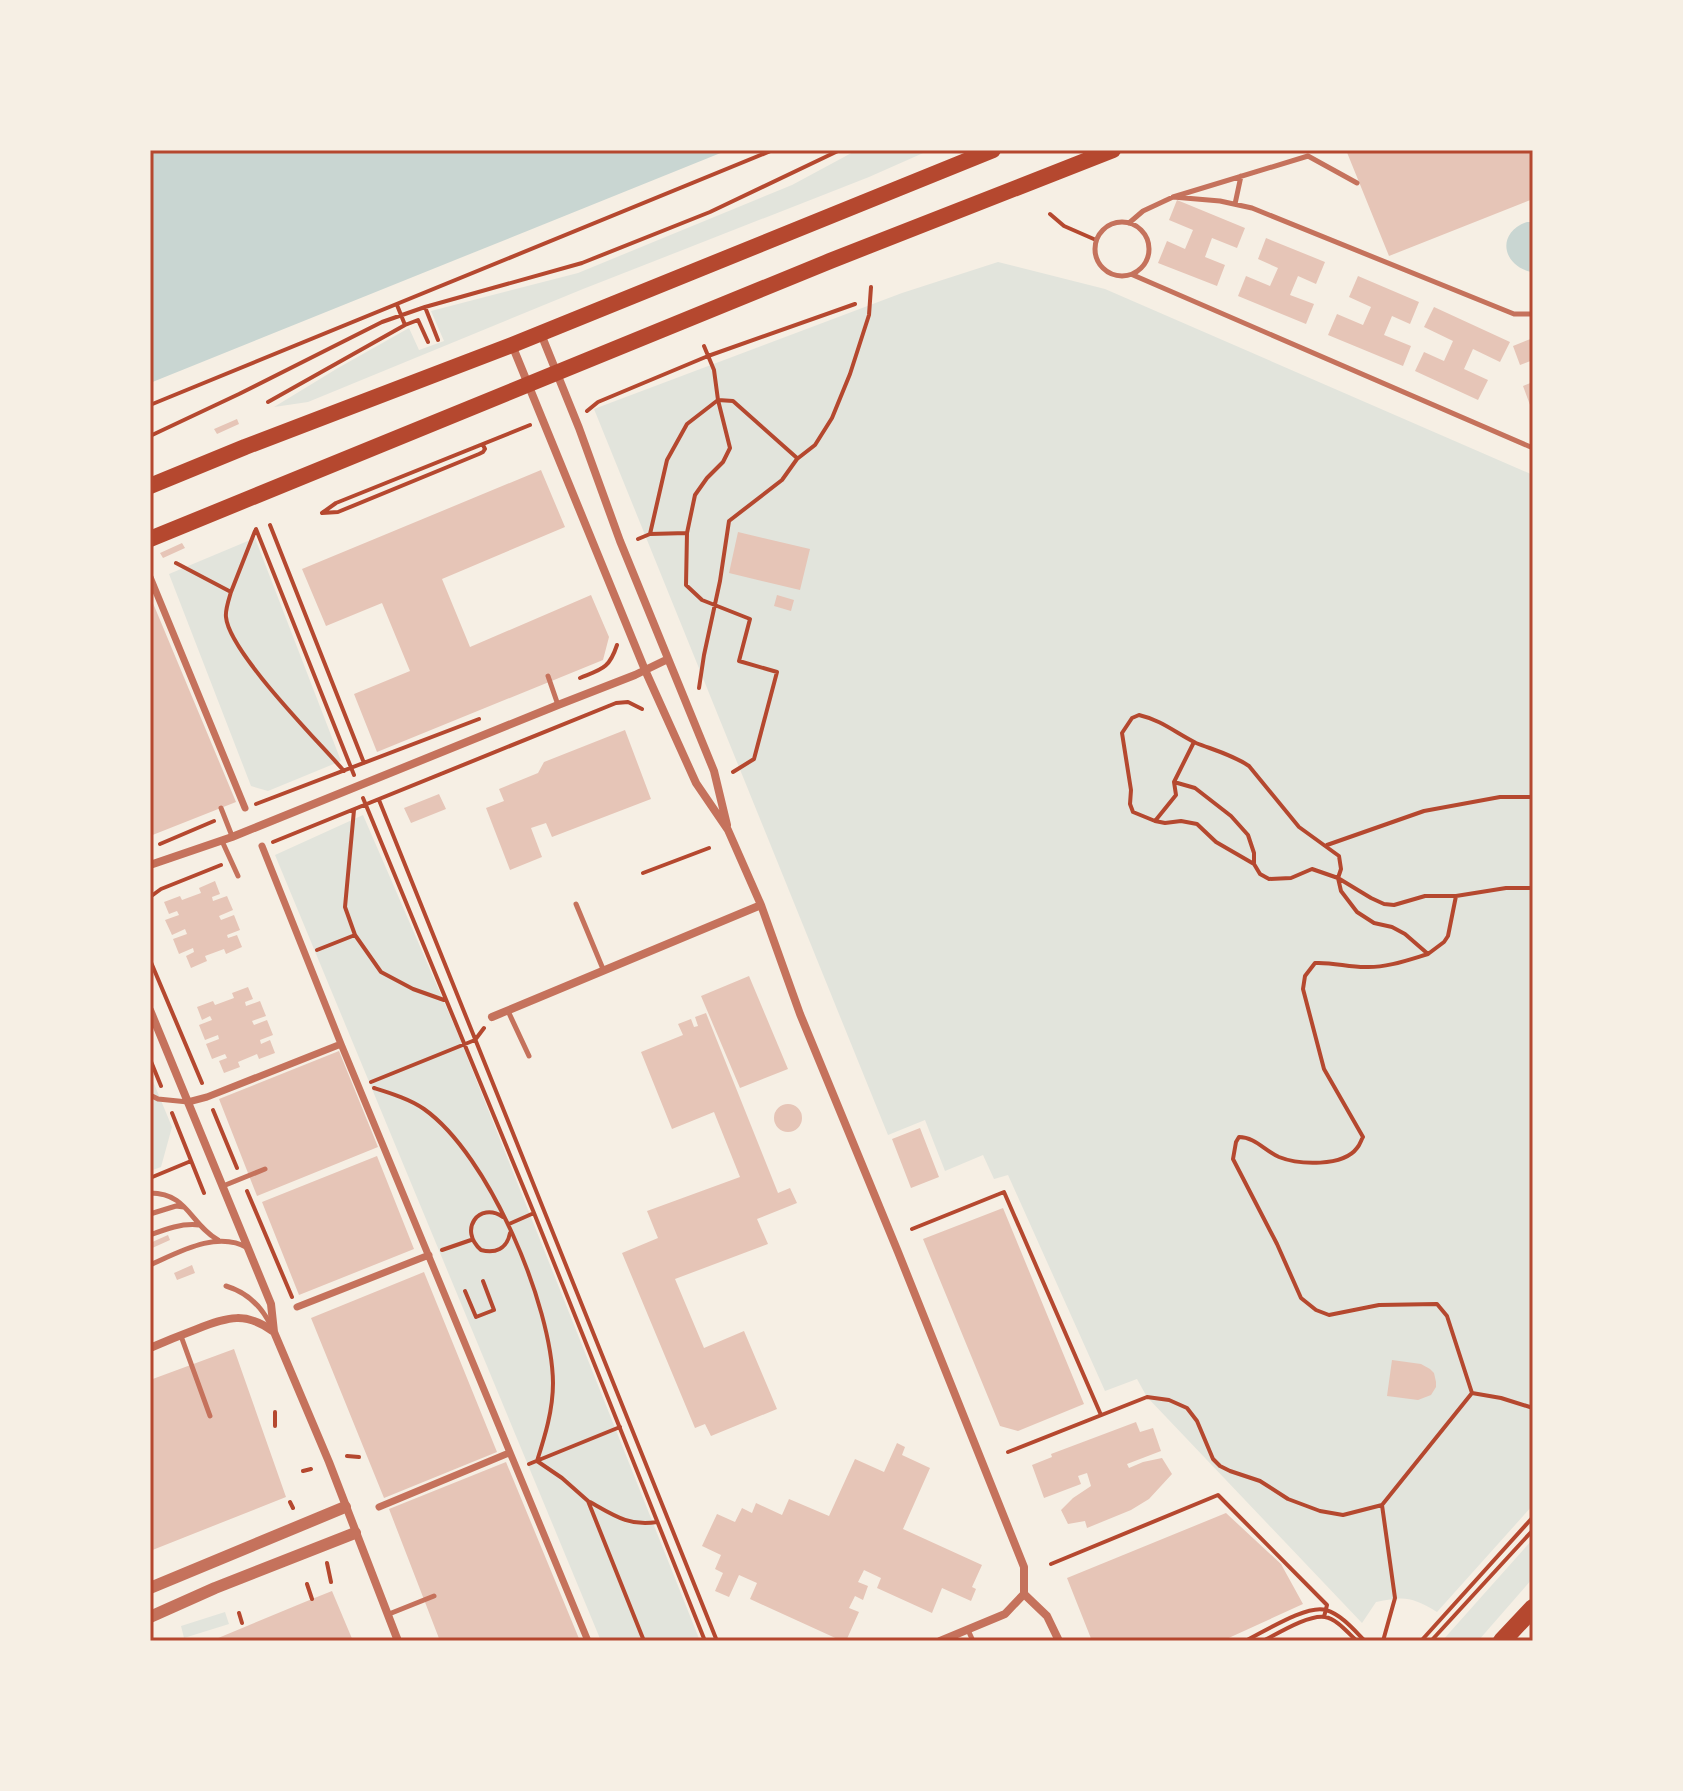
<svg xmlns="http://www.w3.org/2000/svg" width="1683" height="1791" font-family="Poppins,sans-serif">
	<rect width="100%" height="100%" fill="#f6efe4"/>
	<!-- green -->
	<path fill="#e2e4dc" d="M857 150H930L869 177 583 289 308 402 274 407 338 368 409 328 419 350 444 341 431 311 578 273 792 185Z
		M998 262 1105 289 1533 475V1505L1437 1612C1412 1597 1405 1596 1376 1602L1362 1623 1147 1397 1137 1379 1105 1391 1008 1175 994 1179 983 1155 945 1171 925 1120 888 1135 594 409 902 293Z
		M255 538 341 761 268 791 251 786 169 574Z
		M363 815 458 1034 700 1641H601L275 855Z
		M150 1074 172 1127 161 1167 150 1171Z
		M1533 1539V1578L1478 1641H1442Z
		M225 1612 229 1624 184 1638 181 1626Z"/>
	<!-- water -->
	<path fill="#c9d6d2" d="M150 150H728L150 383Z
		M1527 222H1533V271L1531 272C1502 265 1496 233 1527 222Z"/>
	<!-- building -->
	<path fill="#e6c5b7" d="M1346 150H1533V199L1389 256Z
		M1177 200 1245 228 1237 248 1212 238 1205 257 1225 265 1217 286 1158 263 1167 241 1185 249 1193 230 1169 220Z
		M1266 238 1325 262 1316 284 1298 276 1290 295 1314 304 1306 324 1238 296 1246 276 1270 286 1278 268 1258 259Z
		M1358 276 1419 302 1410 324 1392 316 1384 335 1411 346 1403 366 1328 335 1337 314 1363 325 1371 307 1349 297Z
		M1434 307 1510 342 1500 362 1473 349 1464 369 1488 380 1478 400 1415 371 1424 352 1444 361 1453 341 1424 327Z
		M1533 338V360L1520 365 1513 346Z
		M1533 382V413L1523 386Z
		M237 419 239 424 217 434 214 429Z
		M541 470 565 527 442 579 470 647 591 595 609 637 603 660 377 752 354 694 410 671 382 603 326 626 302 569Z
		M738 532 810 549 800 590 729 573Z
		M182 543 185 548 163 558 160 553Z
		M777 595 794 600 791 611 774 606Z
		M150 596 236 802 150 836Z
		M625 730 651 799 552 837 546 823 531 828 542 857 510 870 486 808 504 801 499 789 538 773 544 762Z
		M439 794 446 809 411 823 404 808Z
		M215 881 220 894 212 897 213 901 227 896 233 910 219 916 221 920 234 915 240 930 227 935 228 938 237 935 242 947 226 954 224 949 205 956 207 961 191 968 186 956 194 952 193 948 179 954 173 939 187 934 185 929 172 935 165 920 179 915 177 911 169 914 164 902 180 896 182 900 201 893 199 888Z
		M749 976 788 1069 740 1088 701 996Z
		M248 987 253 999 245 1002 246 1006 260 1001 266 1016 252 1021 254 1025 267 1020 273 1035 260 1040 261 1044 270 1040 275 1053 259 1059 257 1054 238 1062 240 1067 224 1073 219 1061 227 1058 225 1054 212 1059 206 1044 219 1039 218 1035 205 1040 199 1025 212 1020 210 1016 202 1020 197 1007 213 1001 215 1005 234 998 232 993Z
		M706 1013 778 1193 790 1188 797 1203 757 1219 768 1244 675 1279 704 1348 744 1331 777 1409 711 1436 705 1424 695 1428 622 1253 658 1238 647 1211 740 1177 714 1112 672 1129 641 1052 683 1035 678 1024 691 1019 694 1027 698 1026 695 1017Z
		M339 1051 378 1147 257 1196 219 1099Z
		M774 1118a14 14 0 1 1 28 0a14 14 0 1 1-28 0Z
		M920 1128 939 1177 911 1188 892 1139Z
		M377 1156 414 1249 299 1295 262 1202Z
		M1003 1208 1084 1404 1018 1431 1000 1426 923 1239Z
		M168 1235 170 1240 150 1249V1243Z
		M192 1265 195 1273 177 1280 174 1273Z
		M424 1272 497 1452 384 1498 311 1318Z
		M234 1349 286 1497 150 1551V1380Z
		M1392 1360 1421 1364 1430 1369 1434 1373 1436 1382V1387L1431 1395 1418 1400 1387 1396Z
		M1136 1422 1140 1432 1153 1428 1161 1451 1127 1464 1129 1468 1143 1462 1162 1458 1172 1474 1149 1499 1131 1510 1087 1528 1085 1521 1068 1524 1061 1510 1073 1498 1091 1486 1087 1473 1078 1476 1081 1484 1044 1498 1032 1465 1052 1457 1051 1454Z
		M897 1443 905 1447 902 1455 930 1468 903 1529 982 1565 972 1587 976 1589 971 1601 942 1588 932 1613 877 1588 881 1578 864 1570 858 1582 868 1586 863 1600 855 1596 849 1608 859 1612 846 1641H842L750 1599 757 1583 739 1575 729 1597 715 1591 723 1573 715 1569 721 1555 702 1546 717 1514 735 1522 742 1508 752 1513 756 1503 782 1515 789 1499 829 1516 855 1459 884 1472Z
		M506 1462 580 1641H440L389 1509Z
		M1226 1513 1281 1564 1303 1604 1222 1641H1092L1067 1578Z
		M332 1591 353 1641H211L312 1599Z"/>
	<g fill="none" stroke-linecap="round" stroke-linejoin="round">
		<!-- path -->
		<path stroke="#b5482f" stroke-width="4" d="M1050 214 1064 226 1096 240
			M397 305 405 325 418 320 428 342
			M425 307 438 340
			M704 346 714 370 718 400 730 448 723 462 707 478 695 495 687 533 686 585 702 600 750 619 739 661 777 672 754 759 733 772
			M268 402 405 325
			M150 405 773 150
			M587 411 598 402 708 356 855 304
			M150 436 239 394 382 322 425 307 582 263 710 212 840 150
			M322 513 336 503 530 425
			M322 513 338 512 479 454 483 452 485 449 483 445
			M270 525 364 763
			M256 529 354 775
			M687 533 650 534 667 460 687 424 718 400 733 401 797 458
			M638 539 650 534
			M176 563 231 592 255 531
			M231 592C229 599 225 610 226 617 229 652 318 741 344 771
			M580 678C602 669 609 669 617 645
			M699 688 704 655 720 581 729 521 782 480 797 459 815 445 832 418 850 374 869 315 871 287
			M1174 782 1195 788 1231 816 1248 835 1254 853V863
			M363 798 534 1213 705 1641
			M379 800 717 1641
			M256 804 479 719
			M354 810 345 907 355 935 381 972 413 989 444 1000
			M1155 821 1176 795 1174 782 1194 742
			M273 842 616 703 628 702 642 709
			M160 844 214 821
			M1327 845 1424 811 1500 797H1533
			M643 873 709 848
			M150 897 161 889 221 865
			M317 950 355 935
			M1428 954 1444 942 1448 936 1456 896
			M150 960 202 1083
			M150 1059 161 1086
			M371 1082 475 1040 484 1028
			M374 1088C390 1093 410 1099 424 1109 489 1155 552 1305 553 1383 553 1410 545 1436 537 1461L562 1478 588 1501 644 1641
			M213 1110 237 1168
			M172 1113 204 1193
			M150 1178 191 1161
			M247 1191 292 1297
			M503 1217C479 1201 458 1230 481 1250 495 1254 507 1249 510 1233
			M509 1224 534 1213
			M912 1229 1004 1192 1101 1415
			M442 1250 471 1240
			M465 1291 476 1317 494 1310 483 1281
			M1472 1393 1501 1398 1533 1408
			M275 1426V1412
			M1008 1452 1147 1397 1169 1400 1187 1408 1197 1421 1213 1459 1220 1466 1230 1471 1260 1481 1288 1499 1320 1511 1343 1515 1382 1505
			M347 1456 359 1457
			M529 1464 620 1427
			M303 1471 311 1469
			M290 1502 293 1508
			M590 1502C613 1515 630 1527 657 1522
			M327 1563 331 1582
			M1051 1564 1218 1495 1327 1605 1324 1617
			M307 1584 312 1599
			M239 1613 242 1623
			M1245 1641C1264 1632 1307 1604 1326 1610 1342 1615 1354 1630 1365 1641
			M1263 1641C1277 1634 1309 1614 1325 1617 1337 1619 1348 1633 1357 1641
			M1383 1641 1395 1598 1382 1505 1472 1393 1447 1316 1437 1304 1379 1305 1329 1315 1316 1310 1301 1298 1277 1244 1233 1159 1236 1142 1239 1137C1255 1137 1265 1151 1279 1157 1299 1165 1343 1167 1357 1148 1360 1145 1361 1140 1363 1137L1324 1069 1303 989 1305 976 1315 963C1332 962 1348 967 1365 967 1386 968 1408 960 1428 954L1405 934 1392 927 1374 923 1357 912 1341 891 1338 878 1341 869 1339 856 1299 827 1249 766C1233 755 1214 750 1196 743 1176 733 1161 720 1139 715L1132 718 1122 733 1131 790 1130 804 1133 812 1155 821 1165 823 1181 821 1197 824 1216 842 1254 864 1260 874 1269 879 1291 878 1312 869 1338 878 1371 898 1384 904 1394 905 1425 896H1456L1506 888H1533
			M1421 1641 1533 1517
			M1431 1641 1533 1530"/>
		<!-- service -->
		<path stroke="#c5725c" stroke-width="5" d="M1173 197 1220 201 1252 208 1514 314H1533
			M1235 204 1241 176
			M1095 249a27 27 0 1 1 54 0a27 27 0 1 1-54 0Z
			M1129 223 1143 211 1173 197 1308 156 1357 183
			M1133 275 1533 448
			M548 676 558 705
			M221 808 232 836
			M222 841 238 876
			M576 904 603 969
			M508 1011 529 1056
			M150 1095 158 1099 188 1102
			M223 1186 265 1169
			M150 1193C188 1193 190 1224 218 1240
			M150 1214 176 1206 184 1207
			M150 1235C166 1229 182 1223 199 1225
			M150 1265C179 1252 217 1230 248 1248
			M226 1286C246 1292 261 1306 270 1324
			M181 1336 210 1416
			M389 1614 434 1596
			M968 1630 973 1641"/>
		<!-- pedestrian -->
		<path stroke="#c5725c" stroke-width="7" d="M150 577 245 808
			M262 846 341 1044 588 1641
			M188 1102 207 1097 341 1044
			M297 1307 429 1255
			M379 1507 509 1453"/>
		<!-- minor -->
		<path stroke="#c5725c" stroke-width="8" d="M541 334 579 428 620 541 714 771 727 825
			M512 345 645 670 696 783 728 830 761 905 800 1014 898 1252 1024 1567V1594L1047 1616 1059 1641
			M150 865 232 837 558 705 635 675 668 659
			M150 1010 271 1304 274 1332 329 1462 398 1641
			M492 1017 761 905
			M150 1348C166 1341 181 1335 197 1329 228 1317 246 1311 274 1332
			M940 1641 1005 1614 1024 1594"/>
		<!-- tertiary -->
		<path stroke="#c5725c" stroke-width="12" d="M150 1588 345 1507
			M150 1617 215 1588 355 1533"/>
		<!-- primary -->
		<path stroke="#b5482f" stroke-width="16" d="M150 486 245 447 512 345 993 150
			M150 539 830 261 1113 150"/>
		<!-- motorway -->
		<path stroke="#b5482f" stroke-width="18" d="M1502 1641 1533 1608"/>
	</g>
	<!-- border -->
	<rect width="1683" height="1791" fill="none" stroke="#f6efe4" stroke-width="304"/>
	<rect x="152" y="152" width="1379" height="1487" fill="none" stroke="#b5482f" stroke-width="3"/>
</svg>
